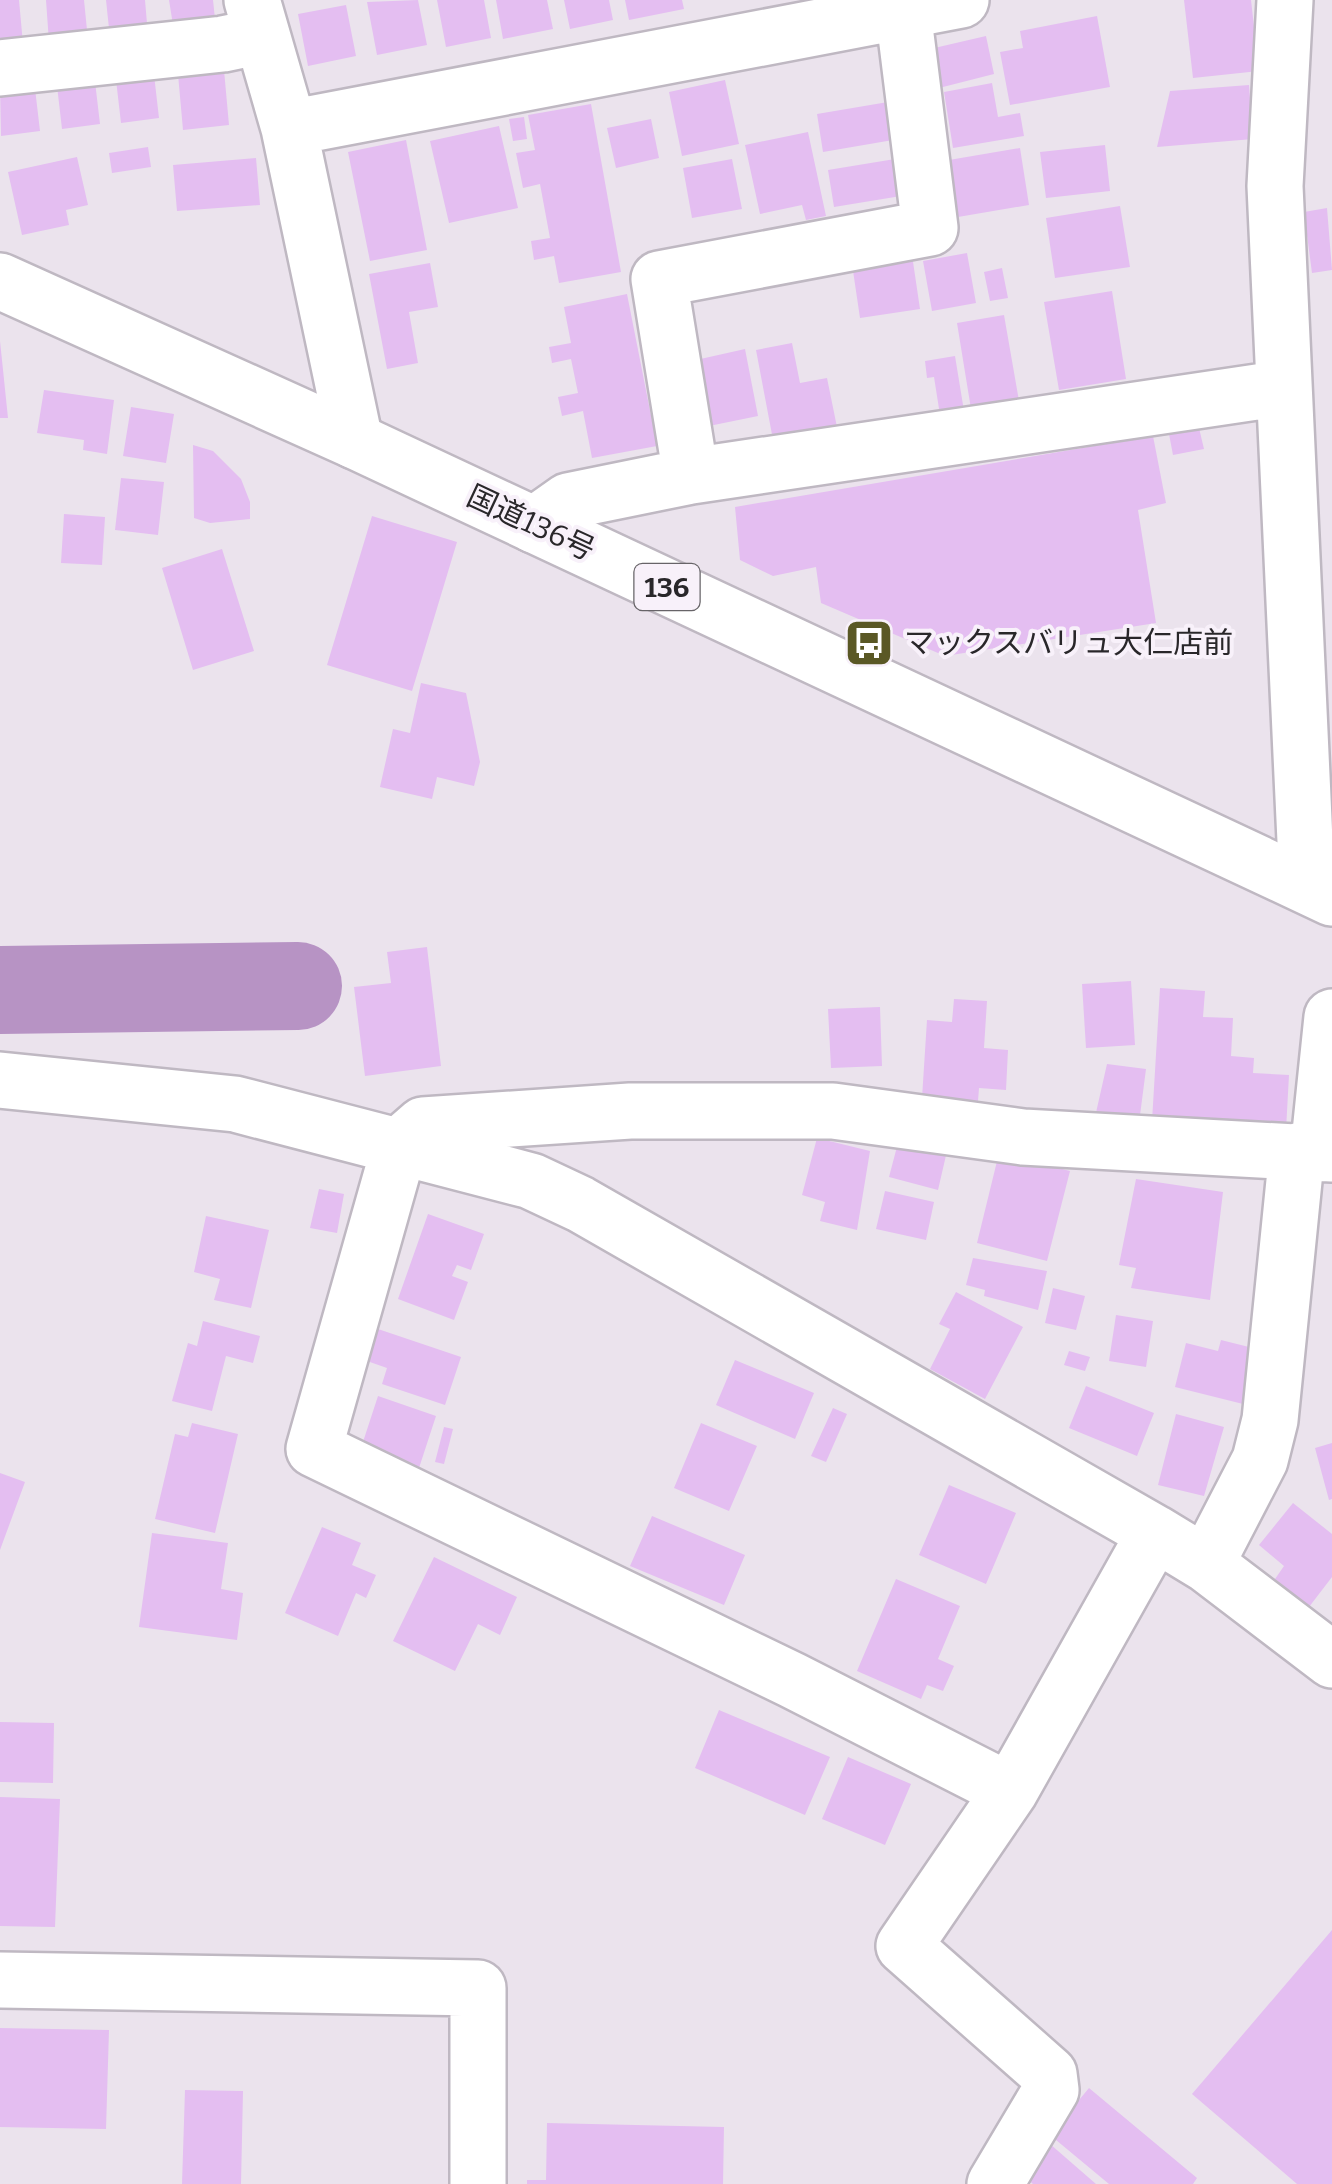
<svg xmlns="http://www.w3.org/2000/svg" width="1332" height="2184" font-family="Bitter,'Noto Sans JP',serif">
	<rect width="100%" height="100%" fill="#ebe3ed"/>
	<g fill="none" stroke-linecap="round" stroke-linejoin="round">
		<!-- river -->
		<path stroke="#b793c4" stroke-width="88" d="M0 990 298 986"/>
	</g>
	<!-- building -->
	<path fill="#e4bef1" d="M0 0H19L23 44 0 46Z
		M46 0H84L88 40 49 42Z
		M106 0H145L148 35 110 38Z
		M169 0H213L215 19 173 25Z
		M418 0 427 45 377 55 367 2Z
		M437 0H484L491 38 446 47Z
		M496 0H547L553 29 503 39Z
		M564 0H609L613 20 570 29Z
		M625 0H682L684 9 629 20Z
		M1184 0H1251L1259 71 1193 78Z
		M346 5 356 56 308 66 298 14Z
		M1097 16 1110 87 1010 105 1000 52 1023 48 1020 31Z
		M986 36 994 74 939 88 930 49Z
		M223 59 229 125 183 130 177 63Z
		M153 66 159 118 121 123 115 71Z
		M94 73 100 124 62 129 56 77Z
		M34 80 40 131 1 136 0 84Z
		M725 80 739 144 682 156 669 92Z
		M992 83 998 117 1020 113 1024 136 953 148 944 92Z
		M1249 85 1253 139 1157 147 1170 91Z
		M888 102 893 140 823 152 817 114Z
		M591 104 621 272 559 283 554 256 534 260 531 241 550 238 540 184 523 188 516 153 535 150 528 115Z
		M524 117 527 139 513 141 509 119Z
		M651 119 659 158 616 168 607 128Z
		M499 126 518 208 449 223 430 141Z
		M808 132 826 216 806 220 802 205 760 214 745 145Z
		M406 140 427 250 370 261 348 152Z
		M1105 145 1110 191 1046 198 1040 152Z
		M148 147 151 167 112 173 109 153Z
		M1020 148 1029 205 958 217 949 160Z
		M77 157 88 205 66 210 69 225 22 235 8 172Z
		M256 158 260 205 177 211 173 165Z
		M732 159 742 209 692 218 683 168Z
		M895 159 901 196 834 207 828 170Z
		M1120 206 1130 267 1055 278 1046 218Z
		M1327 208 1332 270 1312 273 1304 212Z
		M967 253 976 303 932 311 923 261Z
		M912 255 920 309 860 318 852 264Z
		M430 263 438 307 409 312 418 363 387 369 369 274Z
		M1002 268 1008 298 990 301 984 272Z
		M1112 291 1126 379 1059 390 1044 302Z
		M627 294 657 446 592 458 583 411 562 416 558 397 578 393 571 359 552 363 549 347 571 343 564 307Z
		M1004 315 1019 401 971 409 957 323Z
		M0 341 8 418H0Z
		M792 343 800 383 827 378 838 432 774 445 756 350Z
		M745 349 758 416 709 426 696 360Z
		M955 356 964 411 940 415 934 377 927 378 925 361Z
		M44 390 114 400 107 454 83 450 84 440 37 433Z
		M131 407 174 414 166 463 123 456Z
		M1199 428 1204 449 1173 455 1169 434Z
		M1153 436 1166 503 1138 510 1156 623 945 656 821 603 816 567 773 576 740 560 735 507Z
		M193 445 213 451 241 479 250 502V519L210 523 194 518Z
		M121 478 164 482 158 535 115 530Z
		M64 514 105 517 102 565 61 563Z
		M372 516 457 542 412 691 327 665Z
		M222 549 254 651 193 670 162 568Z
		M421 683 466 693 480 762 474 786 437 777 432 799 380 787 393 729 410 733Z
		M427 947 441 1066 365 1076 354 987 391 983 387 952Z
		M1131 981 1135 1045 1086 1048 1082 984Z
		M1160 988 1205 991 1203 1017 1233 1018 1231 1056 1254 1058 1253 1073 1289 1075 1286 1130 1152 1121Z
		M954 999 987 1001 984 1048 1008 1050 1006 1090 979 1088 978 1101 922 1098 927 1020 952 1022Z
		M880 1007 882 1066 831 1068 828 1009Z
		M1107 1064 1146 1069 1139 1123 1095 1117Z
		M817 1138 870 1151 857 1230 820 1221 825 1202 802 1195Z
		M899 1139 947 1151 938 1190 889 1177Z
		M999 1153 1070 1171 1047 1261 977 1243Z
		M1136 1179 1223 1192 1210 1300 1131 1288 1136 1268 1119 1265Z
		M319 1189 344 1194 337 1233 310 1228Z
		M885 1191 934 1202 926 1240 876 1229Z
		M428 1214 484 1234 471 1270 457 1265 452 1276 468 1282 454 1320 398 1299Z
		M206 1216 269 1230 251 1308 214 1300 220 1279 194 1272Z
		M973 1258 1047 1271 1038 1310 984 1296 985 1290 966 1285Z
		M1053 1288 1085 1296 1076 1330 1045 1323Z
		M956 1292 1023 1327 985 1399 930 1369 950 1329 939 1324Z
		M1116 1315 1153 1321 1146 1367 1109 1361Z
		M203 1321 260 1336 253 1363 226 1356 212 1411 172 1401 188 1343 197 1346Z
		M378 1329 461 1357 445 1405 382 1384 387 1368 367 1361Z
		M1221 1340 1261 1350 1247 1405 1175 1387 1186 1343 1218 1351Z
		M1069 1351 1090 1357 1085 1371 1064 1365Z
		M735 1360 814 1393 795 1439 716 1405Z
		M1086 1386 1154 1413 1137 1456 1069 1428Z
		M378 1396 436 1416 419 1468 361 1448Z
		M833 1408 847 1414 826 1462 811 1456Z
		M1176 1414 1224 1427 1204 1496 1158 1485Z
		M192 1423 238 1434 215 1533 155 1519 175 1434 188 1437Z
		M701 1423 757 1446 729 1511 674 1488Z
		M444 1427 453 1429 444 1464 435 1462Z
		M1332 1443V1499L1329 1500 1315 1448Z
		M0 1473 25 1482 0 1550Z
		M949 1485 1016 1513 986 1584 919 1555Z
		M1293 1503 1332 1534V1577L1309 1607 1275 1579 1284 1566 1259 1545Z
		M652 1516 745 1555 724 1605 630 1566Z
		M322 1527 361 1543 352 1565 376 1575 366 1598 356 1593 338 1636 285 1613Z
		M152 1533 228 1543 221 1589 243 1593 237 1640 139 1627Z
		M434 1557 517 1597 500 1635 478 1624 455 1671 393 1641Z
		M896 1579 960 1606 938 1659 954 1666 943 1691 927 1685 921 1699 857 1671Z
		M719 1710 830 1757 805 1815 695 1768Z
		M0 1722 54 1723 53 1783 0 1782Z
		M848 1757 911 1784 885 1845 822 1819Z
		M0 1797 60 1799 55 1927 0 1926Z
		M1332 1930V2184H1297L1192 2094Z
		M0 2028 109 2030 106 2129 0 2127Z
		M1089 2088 1197 2178 1193 2184H1109L1050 2135Z
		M185 2090 243 2091 241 2184H182Z
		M547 2123 724 2127 723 2184H527V2180H546Z
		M1050 2144 1096 2184H1033L1023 2176Z"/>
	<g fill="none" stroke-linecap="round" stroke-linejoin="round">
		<!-- minor casing -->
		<g stroke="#bfb8c2" stroke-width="60">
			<path id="minor" d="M252 0 289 128 355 441
				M1285 0 1275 186 1307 885
				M0 68 223 44 262 36
				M289 128 961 0
				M691 476 659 279 930 228 903 11
				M534 525 568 501 691 476 1284 388
				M0 1080 235 1104 531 1181 580 1204 1155 1533 1206 1564 1332 1660
				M1318 1152 1332 1017
				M1206 1564 1260 1460 1270 1420 1297 1151
				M1010 1791 792 1680 314 1449 400 1145 423 1125 630 1111H833L1023 1137 1332 1154
				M0 1980 478 1988V2184
				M995 2184 1051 2090 1049 2074 904 1946 1010 1791 1155 1533"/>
		</g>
		<!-- highway casing -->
		<g stroke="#bfb8c2" stroke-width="60">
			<path id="highway" d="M0 281 355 441 1332 898"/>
		</g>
		<!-- minor -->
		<use href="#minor" stroke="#fff" stroke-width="55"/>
		<!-- highway -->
		<use href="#highway" stroke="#fff" stroke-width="55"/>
	</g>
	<!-- icons -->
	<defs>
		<g id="bus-square" transform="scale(2.5)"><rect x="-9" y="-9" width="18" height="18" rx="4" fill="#5a5825" stroke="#f8f1fa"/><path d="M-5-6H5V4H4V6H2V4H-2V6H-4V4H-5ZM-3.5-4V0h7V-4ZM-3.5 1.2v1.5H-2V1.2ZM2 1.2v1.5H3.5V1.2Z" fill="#fff"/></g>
	</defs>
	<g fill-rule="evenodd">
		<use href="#bus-square" x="869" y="643"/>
	</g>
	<g text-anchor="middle" stroke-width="8" stroke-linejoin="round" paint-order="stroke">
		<!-- shield labels -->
		<rect fill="#f8f1fa" stroke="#676468" stroke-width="2.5" x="634.5" y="564" width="65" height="46" rx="8"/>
		<g font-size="28" font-weight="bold" fill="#29272a">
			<text x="667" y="597">136</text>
		</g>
		<!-- street labels -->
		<g font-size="30" fill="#29272a" stroke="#f8f1fa">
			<text transform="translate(531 523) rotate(25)" y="10">国道136号</text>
		</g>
		<!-- poi labels -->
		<g font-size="30" fill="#29272a" stroke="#f8f1fa" text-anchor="start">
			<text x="904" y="653">マックスバリュ大仁店前</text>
		</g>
	</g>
</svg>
